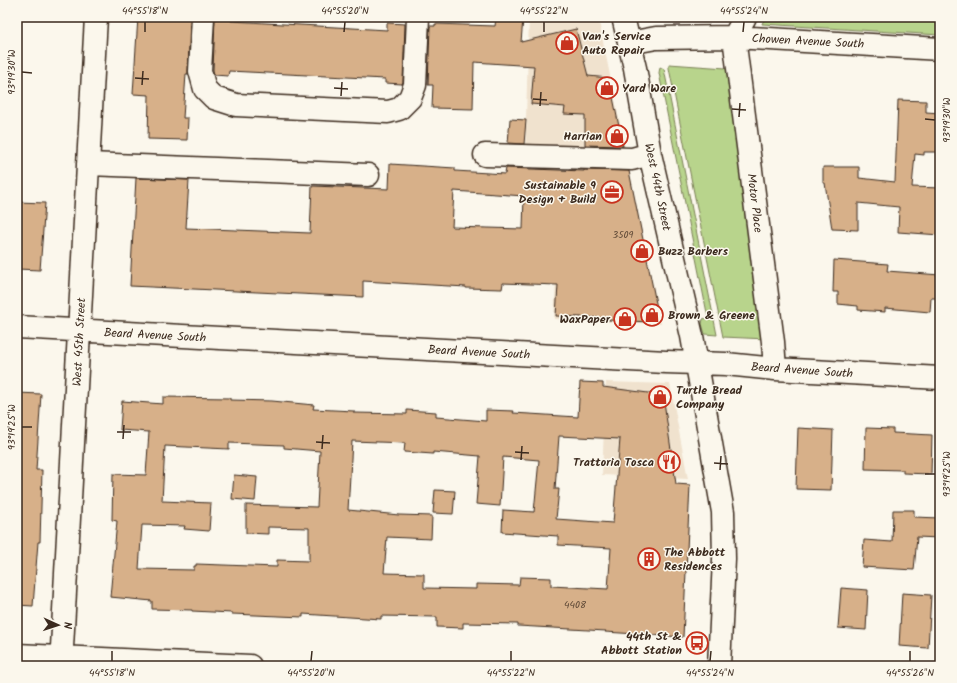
<svg xmlns="http://www.w3.org/2000/svg" width="957" height="683" font-family="Kalam,sans-serif">
	<rect width="100%" height="100%" fill="#fbf7ec"/>
	<filter id="ink" filterUnits="userSpaceOnUse"><feTurbulence type="fractalNoise" baseFrequency=".025" numOctaves="2"/><feDisplacementMap in="SourceGraphic" scale="8" xChannelSelector="R" yChannelSelector="G"/><feConvolveMatrix kernelMatrix="1 2 1 2 8 2 1 2 1" color-interpolation-filters="sRGB"/></filter>
	<g filter="url(#ink)">
		<!-- built -->
		<path fill="#f0e2ce" d="M529 17H598L661 324 554 319 559 209H564L567 154 525 152Z
			M606 382 670 384 688 479 602 475Z"/>
		<!-- green -->
		<path fill="#b8d48c" stroke="#7a7f55" d="M765 17H940V35L762 24Z
			M669 64 726 68 739 140 767 339 723 337 669 68Z
			M660 67 664 69 717 335 705 334 702 324 703 319 708 318 659 73Z"/>
		<!-- building -->
		<path fill="#d7b089" stroke="#3b2a1e" fill-rule="evenodd" d="M138 17H190L188 74H186L183 118H188L187 140 148 139 149 95 133 94Z
			M215 17H231V21L387 30V23L405 24 403 82 402 84 385 83V79L229 71 228 76 214 75 213 70Z
			M496 18 523 19 521 42 576 29 588 76 609 78 623 146 585 145V115L564 114 565 107 531 104 534 66 474 62 473 109 432 108 433 85H428L430 26H435V24L495 26Z
			M898 100 926 101V112L940 113V152H924V155L915 154 912 187 940 188V235L898 232 899 207 858 203V230L832 229 825 183H823V167H859V178L895 182Z
			M510 119 526 120 524 144 508 143Z
			M390 164 455 168V171L505 174 506 168 584 171V170L629 171 658 313 650 322 608 320V318L556 316 558 285 503 283 502 289 466 288V287L363 281V297L130 286 136 178 189 180 186 228 310 233 312 186 389 189ZM454 191 524 196 523 229 452 227Z
			M17 202 45 203 40 270 17 269Z
			M834 260 888 264 887 271 940 275V298H931L930 312 885 308V312L858 310V306L838 304V292H833Z
			M580 382 603 383V387L663 395 676 484 690 485 683 637 605 632 606 631 518 626V624L463 623V628L437 627V617L381 616V619L303 614V617L232 614V613L192 611V610L152 609V601L110 597 117 521 112 520 113 474 146 475 149 432 120 430 122 401 163 404V397L230 398V400L272 401 314 405 313 409 354 411V413L407 414V410L436 412V417L486 421V410L514 411 513 413 578 417ZM559 436 620 439 613 523 556 519 559 489H555ZM352 441 405 443 404 452 433 454V452L480 456 476 504 500 506 503 457 539 460 534 512 503 510 502 532 558 536V545L611 548 608 589 551 586V578L520 577 519 585 476 584V589L424 588V574L384 573 387 537 431 539 432 516 399 515 348 510ZM229 443 284 445V448L320 451 317 507 246 505V533L268 534V527L309 528V561L277 560V567L196 564V566H194V570L139 569 142 525 185 526 184 529 209 531 211 503 162 501 165 446 229 449Z
			M17 393 41 394 36 470H42L40 542H38L33 606 17 605Z
			M798 428 833 430 831 490 796 489Z
			M866 428 893 429V433L932 435 931 474 903 473V470L865 469Z
			M234 475 257 477 255 501 232 499Z
			M435 490 455 491 453 514 433 513Z
			M893 510H914V517L940 518V538L917 537 914 570 862 567 864 540 892 542Z
			M841 588 868 590 866 630 838 628Z
			M902 593 931 595 928 648 899 646Z"/>
		<g fill="none" stroke-linecap="round" stroke-linejoin="round">
			<!-- minor casing -->
			<g stroke="#3b2a1e" stroke-width="25">
				<path id="minor" d="M203 17 200 71 205 89 214 98 236 105 388 112 399 109 410 98 415 85 418 17
					M623 17 635 68 650 154 692 336 723 512 724 559 719 666
					M745 17 734 37 773 342 775 369
					M629 43 656 38 734 37 940 49
					M485 155 632 159 650 154
					M88 164 368 175
					M17 327 666 362 726 364 775 369 940 378
					M17 655 250 666
					M61 666 96 17"/>
			</g>
			<!-- minor -->
			<use href="#minor" stroke="#fbf7ec" stroke-width="22"/>
		</g>
	</g>
	<!-- ticks -->
	<path fill="none" stroke="#3b2a1e" stroke-width="1.5" d="M145 32V22M344 32 345 22M544 32V22M743 32 744 22M22 72 32 73M135 78 149 79M142 85 143 71M334 88 348 89M341 96 342 82M533 99 547 100M540 106 541 92M732 109 746 110M739 117 740 103M925 119 935 120M22 427H32M117 432H131M123 439 124 425M316 442 330 443M322 449 323 435M515 452 529 453M521 460 522 446M714 463 728 464M720 470 721 456M925 474H935M112 661V651M311 661 312 651M511 661V651M710 661 711 651M910 661V651"/>
	<!-- icons -->
	<defs>
		<g id="shop-ring" transform="scale(1.15)"><circle r="9.5" fill="#fbf7ec" stroke="#c8321e" stroke-width="1.5"/><path d="M-5-2.5h2.3a2.7 3.5 0 0 1 5.4 0H5L5.5 6h-11ZM-1.5-2.5h3a1.5 2.3 0 0 0-3 0Z" fill="#c8321e"/></g>
		<g id="office-ring" transform="scale(1.15)"><circle r="9.5" fill="#fbf7ec" stroke="#c8321e" stroke-width="1.5"/><path d="M-6-3h4V-5.5h4V-3h4V5H-6ZM-1-4.5V-3h2v-1.5ZM-6 0V1H6V0Z" fill="#c8321e"/></g>
		<g id="restaurant-ring" transform="scale(1.15)"><circle r="9.5" fill="#fbf7ec" stroke="#c8321e" stroke-width="1.5"/><path d="M-5-6h1v4h1v-4h1v4h1v-4h1v5L-1.5 .5V6h-2V.5L-5-1ZM5-6V6H3V1.5H1.5Q1.5-4 5-6Z" fill="#c8321e"/></g>
		<g id="building-ring" transform="scale(1.15)"><circle r="9.5" fill="#fbf7ec" stroke="#c8321e" stroke-width="1.5"/><path d="M-4-6H4V6H1V3H-1V6H-4ZM-2.5-4.3h1.7v1.8h-1.7ZM.8-4.3h1.7v1.8H.8ZM-2.5-1h1.7V.8h-1.7ZM.8-1h1.7V.8H.8Z" fill="#c8321e"/></g>
		<g id="bus-ring" transform="scale(1.15)"><circle r="9.5" fill="#fbf7ec" stroke="#c8321e" stroke-width="1.5"/><path d="M-5-6H5V4H4V6H2V4H-2V6H-4V4H-5ZM-3.5-4V0h7V-4ZM-3.5 1.2v1.5H-2V1.2ZM2 1.2v1.5H3.5V1.2Z" fill="#c8321e"/></g>
	</defs>
	<g fill-rule="evenodd">
		<use href="#shop-ring" x="567" y="43"/>
		<use href="#shop-ring" x="607" y="88"/>
		<use href="#shop-ring" x="617" y="136"/>
		<use href="#office-ring" x="612" y="192"/>
		<use href="#shop-ring" x="642" y="251"/>
		<use href="#shop-ring" x="652" y="315"/>
		<use href="#shop-ring" x="625" y="319"/>
		<use href="#shop-ring" x="660" y="397"/>
		<use href="#restaurant-ring" x="669" y="462"/>
		<use href="#building-ring" x="649" y="559"/>
		<use href="#bus-ring" x="697" y="643"/>
	</g>
	<g text-anchor="middle" stroke-width="3" stroke-linejoin="round" paint-order="stroke">
		<!-- number labels -->
		<g font-size="10" fill="#624c39">
			<text x="623" y="238">3509</text>
			<text x="575" y="608">4408</text>
		</g>
		<!-- poi labels -->
		<g font-size="12" font-weight="bold" fill="#3b2a1e" stroke="#fbf7ec" text-anchor="start">
			<text x="582" y="40">Van's Service<tspan x="582" dy="14">Auto Repair</tspan></text>
			<text x="622" y="92">Yard Ware</text>
			<text x="602" y="140" text-anchor="end">Harrian</text>
			<text x="596" y="189" text-anchor="end">Sustainable 9<tspan x="596" dy="14">Design + Build</tspan></text>
			<text x="658" y="255">Buzz Barbers</text>
			<text x="668" y="319">Brown &amp; Greene</text>
			<text x="610" y="323" text-anchor="end">WaxPaper</text>
			<text x="676" y="394">Turtle Bread<tspan x="676" dy="14">Company</tspan></text>
			<text x="654" y="466" text-anchor="end">Trattoria Tosca</text>
			<text x="664" y="556">The Abbott<tspan x="664" dy="14">Residences</tspan></text>
			<text x="682" y="640" text-anchor="end">44th St &amp;<tspan x="682" dy="14">Abbott Station</tspan></text>
		</g>
		<!-- street labels -->
		<g font-size="12" fill="#3b2a1e" stroke="#fbf7ec">
			<text transform="translate(808 41) rotate(3)" y="4">Chowen Avenue South</text>
			<text transform="translate(658 187) rotate(78)" y="4">West 44th Street</text>
			<text transform="translate(755 203) rotate(83)" y="4">Motor Place</text>
			<text transform="translate(155 335) rotate(3)" y="4">Beard Avenue South</text>
			<text transform="translate(79 342) rotate(-87)" y="4">West 45th Street</text>
			<text transform="translate(479 352) rotate(3)" y="4">Beard Avenue South</text>
			<text transform="translate(802 370) rotate(4)" y="4">Beard Avenue South</text>
		</g>
	</g>
	<!-- margin -->
	<rect width="957" height="683" fill="none" stroke="#fbf7ec" stroke-width="44"/>
	<!-- north arrow -->
	<g transform="translate(58 625) rotate(93)" stroke="#fbf7ec" stroke-width="3" paint-order="stroke">
	<path d="M0-3L7 15L0 10L-7 15Z" fill="#3b2a1e"/>
	<text y="-6" font-size="11" font-weight="bold" text-anchor="middle" fill="#3b2a1e">N</text>
	</g>
	<rect x="22" y="22" width="913" height="639" fill="none" stroke="#3b2a1e" stroke-width="1.5"/>
	<g font-size="10" text-anchor="middle" fill="#3b2a1e">
		<text x="145" y="14">44°55'18"N</text>
		<text x="345" y="14">44°55'20"N</text>
		<text x="544" y="14">44°55'22"N</text>
		<text x="744" y="14">44°55'24"N</text>
		<text transform="translate(11 72) rotate(-90)" y="4">93°19'30"W</text>
		<text transform="translate(946 120) rotate(-90)" y="4">93°19'30"W</text>
		<text transform="translate(11 427) rotate(-90)" y="4">93°19'25"W</text>
		<text transform="translate(946 474) rotate(-90)" y="4">93°19'25"W</text>
		<text x="112" y="676">44°55'18"N</text>
		<text x="311" y="676">44°55'20"N</text>
		<text x="511" y="676">44°55'22"N</text>
		<text x="710" y="676">44°55'24"N</text>
		<text x="910" y="676">44°55'26"N</text>
	</g>
</svg>
